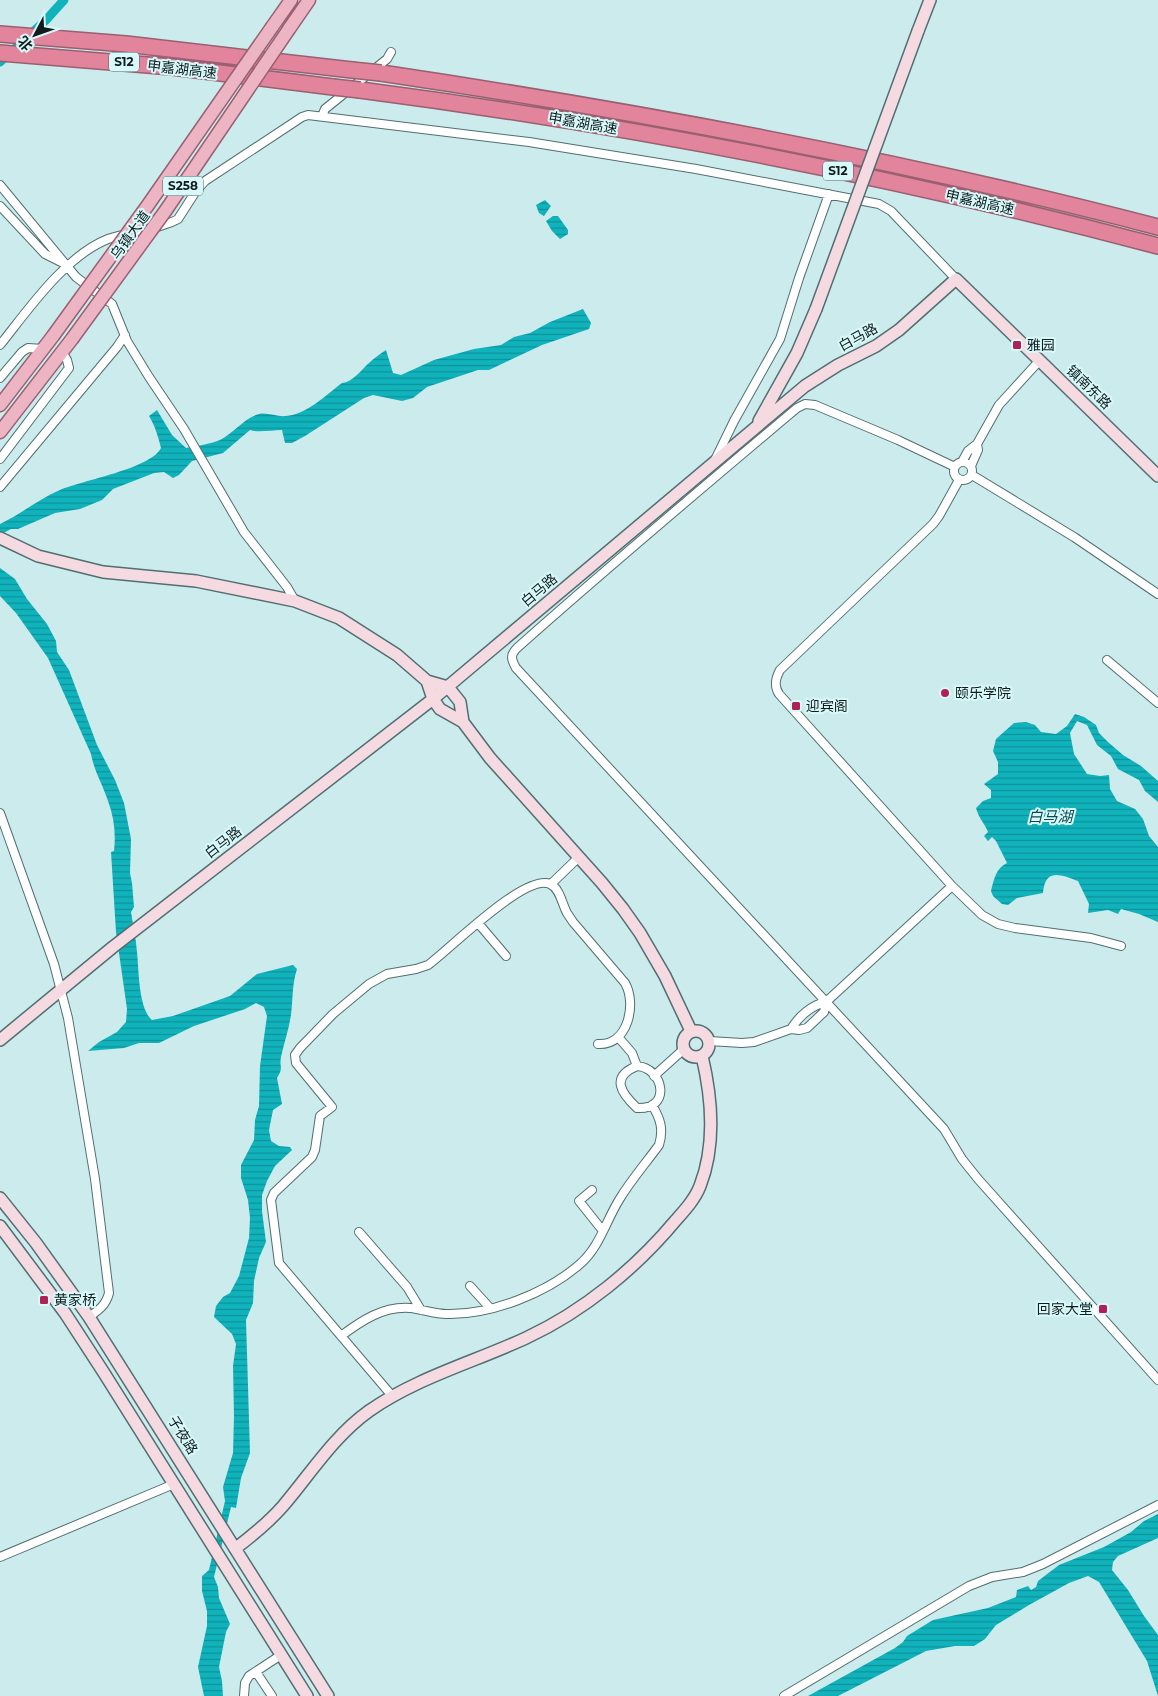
<svg xmlns="http://www.w3.org/2000/svg" width="1158" height="1696" font-family="Montserrat,'Noto Sans SC',sans-serif">
	<defs>
		<pattern id="water-rules" width="6" height="5" patternUnits="userSpaceOnUse" patternTransform="scale(1.25)"><rect width="6" height="5" fill="#10b3bc"/><path d="M0 2.5h6" fill="none" stroke="#0e9198"/></pattern>
	</defs>
	<rect width="100%" height="100%" fill="#cbebed"/>
	<!-- water -->
	<path fill="url(#water-rules)" d="M545 200 551 206 544 216 539 213 536 205Z
		M553 216H558L568 230V234L560 239 552 231 546 221Z
		M583 309 591 323 589 329 542 345 489 370H478L427 387 413 398 402 401 373 395 364 398 305 436 292 443H285L282 430C272 430 258 433 250 430L223 453 192 461 179 475 173 478 164 472 154 473 113 489 102 500 80 509 55 513 18 529H11L0 535V524C21 514 39 499 60 490 83 480 150 469 161 448 158 436 155 426 149 416L157 410 172 435 186 448C197 446 210 444 220 440 234 433 244 418 259 414 267 412 277 417 286 416 306 415 326 395 342 383 353 382 361 370 369 363 374 358 380 354 386 350L393 373 401 375 434 360 474 349 501 345 514 337 530 333 550 322Z
		M0 568 15 579 27 599 47 624 56 641 57 652 69 670 97 745 115 780 124 803 131 839 130 873 132 883 134 907 131 912C133 925 136 939 137 952 139 969 138 1008 152 1020L173 1016 230 996 257 974 293 965 297 969C292 984 293 999 291 1015 289 1029 284 1043 281 1057 279 1067 284 1067 277 1078L282 1104 273 1110 269 1130 271 1141 279 1146 290 1147 292 1150 275 1166 267 1181 262 1195V1211L266 1242 259 1258 254 1281 253 1303 246 1320 250 1453 241 1478 236 1508 231 1507 214 1577 218 1587 219 1598 230 1624 226 1632 219 1667 222 1681 223 1696H204L198 1667 207 1626V1611L202 1591V1576L209 1570 225 1501 223 1487 233 1453 234 1416 233 1366 236 1344 232 1334 214 1317 216 1306 223 1297 230 1293 239 1276 249 1238 250 1218 248 1200 241 1178V1165L254 1140 255 1120 259 1106 260 1066 267 1016 264 1007 256 1003 245 1009 194 1026 159 1043H139L124 1048 88 1051 99 1042 117 1032 126 1022 127 1009 116 932 111 852 114 851C116 834 114 817 108 801 103 785 94 771 91 754L48 658 16 613 0 596Z
		M1075 714 1084 717 1096 725 1099 733 1108 742 1123 755 1141 766 1158 781V802L1145 791 1139 780 1118 769 1111 756 1097 745 1087 725 1077 721 1070 733 1074 754 1087 774 1100 776 1109 775 1110 789 1117 801 1135 809 1143 819 1149 836 1158 847V922L1139 914 1121 909 1118 914 1108 910 1088 913 1089 904 1078 881C1060 874 1045 868 1043 893L1017 898 1008 905 1002 904 993 896 991 891C994 879 996 868 1007 863L996 841 992 837 988 841 984 836 988 832C984 822 979 819 976 808L983 801 991 798V790L984 784 998 774V762L993 751 996 739 1014 723 1026 722 1035 725 1041 732 1056 734 1067 726Z
		M1158 1514V1538L1118 1556 1113 1562 1112 1570 1128 1590 1144 1616 1158 1635V1696L1147 1661 1099 1582 1088 1576 1069 1583 1029 1605 996 1625 985 1639 974 1646H955L926 1651 838 1696H808L895 1648 903 1642 907 1636 933 1620 988 1608 1016 1597 1017 1590 1028 1586 1031 1590 1036 1587 1038 1581 1059 1565 1104 1547 1131 1532 1144 1521Z"/>
	<g fill="none" stroke-linecap="round" stroke-linejoin="round">
		<!-- canal -->
		<path stroke="#10b3bc" stroke-width="9" d="M0 62 46 20 64 0"/>
		<!-- street casing -->
		<g stroke="#516e70" stroke-width="10">
			<path id="street" d="M322 116 325 109 387 59 391 52
				M0 185 76 277 112 304 127 341 149 377 184 429 244 532 287 587 295 601
				M0 206 45 254 63 263
				M0 345C28 310 65 256 108 239 128 232 161 229 178 219L196 191 205 181 302 117 308 115 529 142 696 169 879 204 891 211 956 279
				M0 378 22 352 28 348 43 349
				M0 459 69 368 67 360 62 352
				M715 460 734 421 780 339 799 278 829 194
				M954 471a9 9 0 1 1 18 0a9 9 0 1 1-18 0Z
				M962 462 968 451 977 444 999 405 1040 360
				M971 466 978 450 977 444
				M955 467 898 440 815 405 805 404 797 408C703 487 609 566 517 648 510 655 511 659 516 668L944 1129 962 1159 978 1179 1158 1380
				M972 475 1074 537 1158 594
				M959 480 939 516 933 524 780 670C775 679 774 686 779 694L952 886 982 915 998 924 1015 928 1091 938 1121 946
				M0 487 117 347 125 335
				M1107 660 1158 703
				M0 813 54 964 68 1018 95 1179 109 1293C106 1305 99 1310 89 1317
				M551 884 579 857
				M478 923 506 956
				M791 1029C799 1016 812 1005 826 1002L952 886
				M618 1037 632 1053 637 1066
				M709 1041 742 1043 754 1042 791 1029 799 1030 807 1028 824 1012 826 1002
				M637 1066C664 1068 672 1110 637 1108 621 1093 610 1077 637 1066Z
				M654 1076 684 1049
				M592 1190 579 1201 603 1231
				M359 1232 407 1287 421 1310
				M470 1286 490 1308
				M341 1336C361 1321 383 1306 410 1308 422 1309 434 1314 447 1314 491 1315 547 1293 580 1264 599 1248 606 1221 619 1200 631 1180 646 1163 659 1145 664 1129 660 1118 652 1105
				M393 1397 279 1263 271 1200 274 1193 312 1157 315 1150 320 1116 332 1107 296 1063 295 1055 300 1048 333 1014 369 984 387 974 416 969 428 965C450 949 525 873 550 884 560 888 562 904 567 913 569 916 571 919 573 922L625 983C637 1004 628 1046 598 1044
				M0 1557 174 1484
				M256 1672 272 1696
				M244 1696 245 1683 249 1676 281 1655
				M784 1696 969 1586 992 1577 1023 1572 1043 1564 1158 1505"/>
		</g>
		<!-- secondary casing -->
		<g stroke="#516e70" stroke-width="14">
			<path id="secondary" d="M918 31 930 0
				M759 421 797 353 816 309
				M0 538 38 556 103 572 196 581 295 601 339 618 397 655 427 681 448 687 460 702 463 722
				M427 681 433 699 440 709 463 722 490 758 602 883 623 909 640 933 665 976 691 1031
				M683 1044a13 13 0 1 1 26 0a13 13 0 1 1-26 0Z
				M0 1040 113 947 433 699 805 386 838 365 876 346 899 330 956 279 1158 476
				M0 1198 36 1243 89 1317 328 1696
				M0 1226 65 1313 104 1373 307 1696
				M236 1548C253 1535 269 1522 283 1506 311 1473 334 1436 369 1411 416 1378 474 1362 526 1338 584 1311 636 1268 676 1220 685 1210 695 1199 700 1186 716 1145 712 1098 702 1056"/>
		</g>
		<!-- primary casing -->
		<g stroke="#986070" stroke-width="15">
			<path id="primary" d="M272 27 291 0
				M289 29 309 0
				M0 405 53 336
				M0 432 72 339"/>
		</g>
		<!-- highway casing -->
		<g stroke="#986070" stroke-width="18">
			<path id="highway" d="M0 34 126 44 352 70
				M0 53 172 67 333 87
				M381 73C643 112 902 160 1158 227
				M360 90C629 125 896 177 1158 246"/>
		</g>
		<!-- street -->
		<use href="#street" stroke="#fff" stroke-width="8"/>
		<!-- secondary -->
		<use href="#secondary" stroke="#f6dae1" stroke-width="11"/>
		<!-- primary -->
		<use href="#primary" stroke="#edb5c4" stroke-width="12"/>
		<!-- highway -->
		<use href="#highway" stroke="#e1849c" stroke-width="15"/>
		<!-- secondary-bridge casing -->
		<g stroke="#516e70" stroke-width="14" stroke-linecap="butt">
			<path id="secondary-bridge" d="M816 309 918 31"/>
		</g>
		<!-- primary-bridge casing -->
		<g stroke="#986070" stroke-width="15" stroke-linecap="butt">
			<path id="primary-bridge" d="M53 336 148 205 272 27
				M72 339 166 210 289 29"/>
		</g>
		<!-- highway-bridge casing -->
		<g stroke="#986070" stroke-width="18" stroke-linecap="butt">
			<path id="highway-bridge" d="M352 70 381 73
				M333 87 360 90"/>
		</g>
		<!-- secondary-bridge -->
		<use href="#secondary-bridge" stroke="#f6dae1" stroke-width="11"/>
		<!-- primary-bridge -->
		<use href="#primary-bridge" stroke="#edb5c4" stroke-width="12"/>
		<!-- highway-bridge -->
		<use href="#highway-bridge" stroke="#e1849c" stroke-width="15"/>
	</g>
	<!-- markers -->
	<g fill="#af2058" stroke="#d8f8fa" stroke-width="2">
		<rect x="1012" y="340" width="10" height="10" rx="2.5"/>
		<circle cx="945" cy="693" r="5"/>
		<rect x="791" y="701" width="10" height="10" rx="2.5"/>
		<rect x="39" y="1295" width="10" height="10" rx="2.5"/>
		<rect x="1098" y="1304" width="10" height="10" rx="2.5"/>
	</g>
	<g text-anchor="middle" stroke-width="4" stroke-linejoin="round" paint-order="stroke">
		<!-- shield labels -->
		<g fill="#d8f8fa" stroke="#4c5e5f" stroke-width="1">
			<rect x="109" y="52.5" width="30" height="19" rx="4"/>
			<rect x="823" y="161.5" width="30" height="19" rx="4"/>
			<rect x="163" y="176.5" width="40" height="19" rx="4"/>
		</g>
		<g font-size="12" font-weight="bold" fill="#101c1d">
			<text x="124" y="66">S12</text>
			<text x="838" y="175">S12</text>
			<text x="183" y="190">S258</text>
		</g>
		<!-- street labels -->
		<g font-size="14" fill="#101c1d" stroke="#d8f8fa">
			<text transform="translate(182 69) rotate(7)" y="5">申嘉湖高速</text>
			<text transform="translate(583 123) rotate(10)" y="5">申嘉湖高速</text>
			<text transform="translate(980 202) rotate(13)" y="5">申嘉湖高速</text>
			<text transform="translate(130 235) rotate(-54)" y="5">乌镇大道</text>
			<text transform="translate(858 337) rotate(-29)" y="5">白马路</text>
			<text transform="translate(1089 387) rotate(44)" y="5">镇南东路</text>
			<text transform="translate(539 590) rotate(-40)" y="5">白马路</text>
			<text transform="translate(223 842) rotate(-38)" y="5">白马路</text>
			<text transform="translate(183 1435) rotate(58)" y="5">子夜路</text>
		</g>
		<!-- poi labels -->
		<g font-size="14" fill="#101c1d" stroke="#d8f8fa" text-anchor="start">
			<text x="1027" y="350">雅园</text>
			<text x="955" y="698">颐乐学院</text>
			<text x="806" y="711">迎宾阁</text>
			<text x="54" y="1305">黄家桥</text>
			<text x="1093" y="1314" text-anchor="end">回家大堂</text>
		</g>
		<!-- water labels -->
		<g font-size="15" font-style="italic" fill="#0e4b4f" stroke="#d8f8fa">
			<text x="1050" y="822">白马湖</text>
		</g>
	</g>
	<!-- north arrow -->
	<g transform="translate(35 35) rotate(229)" stroke="#d8f8fa" stroke-width="4" paint-order="stroke">
	<path d="M0-4L9 19L0 12L-9 19Z" fill="#101c1d"/>
	<text y="-8" font-size="14" font-weight="bold" text-anchor="middle" fill="#101c1d">北</text>
	</g>
</svg>
